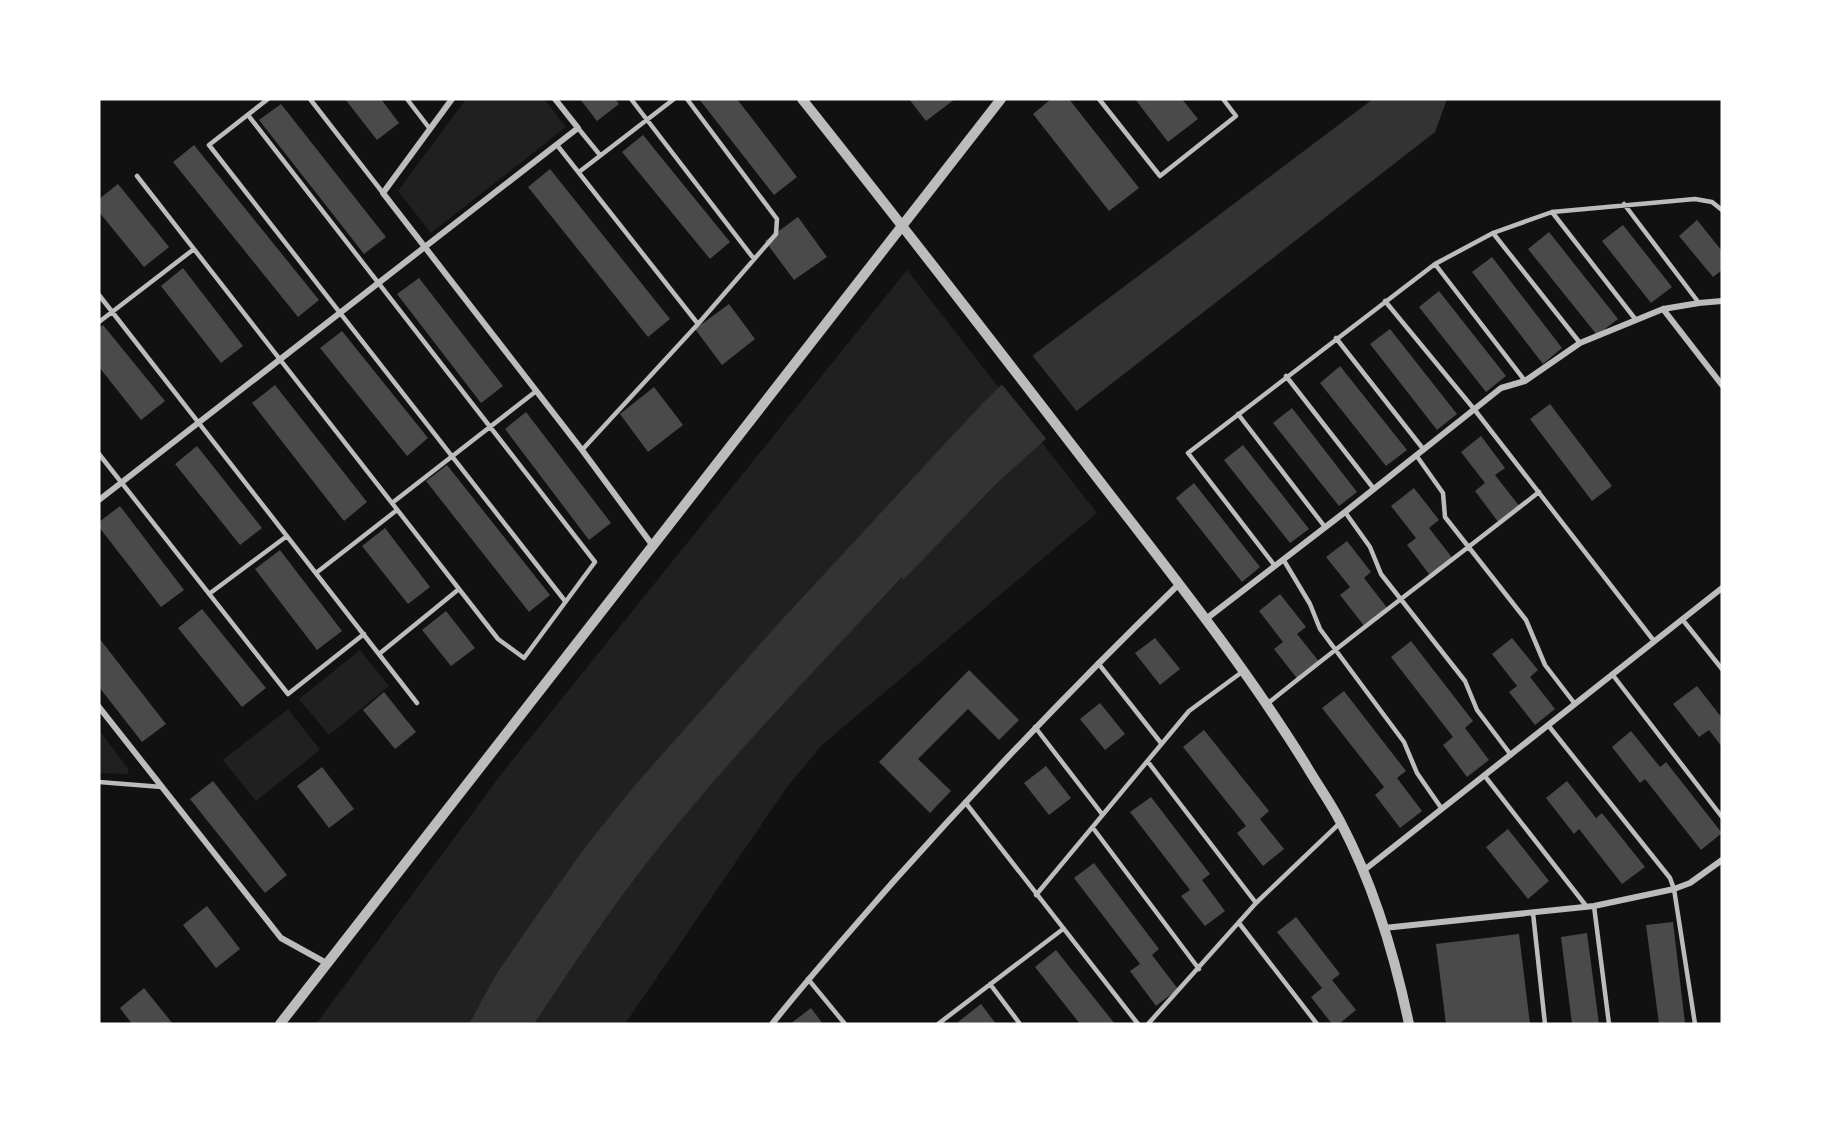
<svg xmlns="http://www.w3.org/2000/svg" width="1821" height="1123" font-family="'Noto Sans',sans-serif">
	<rect width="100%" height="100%" fill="#111"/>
	<!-- green -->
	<path fill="#202020" d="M466 99H544L566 127 431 233 398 191Z
		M907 270 1097 513 822 745 787 787 625 1024H316L506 768Z
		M360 650 389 686 329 735 299 699Z
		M288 709 320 750 256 801 223 760Z
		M99 730 127 767 129 771 127 774 99 773Z"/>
	<!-- water -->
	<path fill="#333" d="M1373 99H1447L1435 132 1079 409 996 484 903 580 902 577C817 668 729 758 652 856 610 909 572 967 534 1024H469L497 973 542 908 586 846 636 784 777 625 927 463 982 404 1028 359Z"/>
	<!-- pier -->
	<path fill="#111" d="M1032 355 1078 413 1048 441 1000 382Z"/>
	<!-- building -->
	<path fill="#4a4a4a" d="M345 99H381L399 123 377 140Z
		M580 99H615L619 104 597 121Z
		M699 99H737L797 177 774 195Z
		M909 99H955L926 121Z
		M1051 99H1069L1139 188 1109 211 1033 114Z
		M1135 99H1182L1198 119 1168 142Z
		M281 104 386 237 364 254 259 120Z
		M643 135 730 242 710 259 622 152Z
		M194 145 319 300 298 317 173 162Z
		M550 169 670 319 648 337 528 187Z
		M118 184 169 247 144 267 99 212V199Z
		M798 217 827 257 794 280 765 241Z
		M1697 220 1722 251V270L1713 277 1679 236Z
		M1623 225 1672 287 1651 303 1602 241Z
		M1549 232 1618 319 1597 335 1528 249Z
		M1492 257 1562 348 1543 364 1472 272Z
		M183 268 243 346 221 363 161 286Z
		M419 278 503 386 481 403 397 294Z
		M1439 291 1506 376 1486 392 1419 307Z
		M729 304 755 339 722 365 695 329Z
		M103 325 165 401 141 420 99 367V328Z
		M1390 329 1457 414 1437 430 1370 344Z
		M342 331 428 438 407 456 320 348Z
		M1340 366 1407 450 1386 466 1320 383Z
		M275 385 367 502 344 521 252 403Z
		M654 387 683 425 648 452 620 414Z
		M1550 404 1612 486 1592 501 1530 419Z
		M1292 408 1357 492 1339 506 1273 423Z
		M526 412 611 523 589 540 505 429Z
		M1481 436 1505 468 1495 475 1520 507 1499 523 1475 491 1485 483 1461 452Z
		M1243 445 1309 529 1290 543 1224 460Z
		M197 446 262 528 240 545 175 464Z
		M447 465 550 595 529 612 426 481Z
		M1194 483 1260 567 1242 582 1176 498Z
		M1414 488 1439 520 1429 528 1454 560 1432 578 1407 545 1416 538 1391 506Z
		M120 506 184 590 161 607 99 527V522Z
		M385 528 430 587 408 604 362 546Z
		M1347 541 1371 572 1364 578 1388 609 1365 627 1340 595 1350 587 1326 557Z
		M280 550 342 631 317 650 255 569Z
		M1280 594 1306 627 1297 634 1321 664 1299 681 1274 649 1283 642 1259 611Z
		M202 609 266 688 242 707 178 628Z
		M446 611 475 648 451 666 422 630Z
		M99 638 166 724 142 742 99 687Z
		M1155 638 1180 669 1160 685 1135 653Z
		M1512 638 1538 670 1530 677 1555 709 1535 725 1509 692 1517 686 1492 654Z
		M1411 641 1473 721 1465 728 1489 760 1467 777 1443 745 1453 737 1391 657Z
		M969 670 1019 720 999 740 968 709 918 759 951 791 930 813 879 762Z
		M1697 686 1722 718V747L1709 730 1699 737 1673 704Z
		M1344 691 1406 771 1397 778 1422 811 1400 828 1375 795 1384 787 1322 708Z
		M384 692 416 732 395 749 363 710Z
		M1100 703 1125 734 1105 750 1080 719Z
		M1204 730 1269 811 1260 819 1284 849 1263 866 1237 833 1246 826 1183 747Z
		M1631 731 1660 767 1666 762 1722 833 1701 850 1645 779 1640 783 1612 747Z
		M1046 766 1071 798 1049 815 1024 783Z
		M322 767 354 809 329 828 297 786Z
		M213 781 287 875 265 893 190 799Z
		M1567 781 1596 818 1602 813 1645 867 1622 884 1579 829 1574 834 1546 798Z
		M1151 797 1210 874 1202 880 1225 911 1205 926 1181 896 1190 890 1130 812Z
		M1508 829 1549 881 1528 899 1486 847Z
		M1094 863 1159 949 1152 955 1178 989 1156 1006 1130 971 1140 964 1074 878Z
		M207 906 240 949 216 968 183 925Z
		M1296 917 1340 974 1332 980 1356 1010 1339 1024H1332L1311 997 1322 988 1277 932Z
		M1673 922 1685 1023 1659 1024 1646 925Z
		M1587 933 1599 1024H1572L1561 937Z
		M1519 934 1530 1024H1446L1436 944Z
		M1056 950 1115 1024H1080L1035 967Z
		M144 988 173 1024H132L120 1008Z
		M981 1004 996 1024H960L958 1022Z
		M811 1008 823 1024H790Z"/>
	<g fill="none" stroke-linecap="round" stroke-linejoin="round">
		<!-- service -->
		<path stroke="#bcbcbc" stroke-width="4.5" d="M268 99 209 145 565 601
			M310 99 383 193
			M407 99 430 129
			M631 99 754 259
			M1099 99 1160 176 1236 116 1223 99
			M578 128 600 155
			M557 145 698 324
			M579 172 674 99
			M137 176 498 639 524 658 595 562 248 115
			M1624 204 1699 303
			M1552 212 1636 320
			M1493 233 1580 343
			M1435 264 1525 381
			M99 295 417 703
			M1385 301 1474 409 1654 641
			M99 322 194 249
			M1336 338 1424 450
			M1286 376 1374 489
			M1238 414 1325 527
			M582 450 698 324 776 234 777 219 687 99
			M99 454 288 694 364 634
			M1416 455 1443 493 1445 517 1526 620 1545 665 1575 704
			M392 503 535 392
			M1345 512 1370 547 1381 574 1465 681 1477 710 1511 755
			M1283 559 1310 604 1320 629 1404 742 1417 773 1442 809
			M1275 566 1188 453 1435 264 1493 233 1552 212 1695 199 1712 202 1722 210
			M316 573 397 510
			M209 594 287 536
			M1682 619 1722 669
			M379 654 459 589
			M1098 663 1161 743
			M1612 674 1722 817
			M1267 704C1356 632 1449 563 1539 492
			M1548 725 1670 878 1674 889 1695 1024
			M1035 727 1102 814
			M1148 762 1256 903
			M1484 775 1587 907
			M99 782 162 787
			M965 802 1138 1024
			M1093 828 1199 969
			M1036 895 1189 711 1242 672
			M1594 906 1609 1024
			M1533 913 1545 1024
			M1239 923 1317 1024
			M808 979 845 1024
			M990 984 1020 1024
			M938 1024 1063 929
			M1148 1024 1256 903 1341 822"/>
		<!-- minor -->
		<path stroke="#bcbcbc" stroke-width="6" d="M452 99 383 193 582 450 653 546
			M1663 309 1722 385
			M99 500 578 128 555 99
			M1206 619 1345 512 1501 388 1525 381 1580 343 1663 309 1699 303 1722 301
			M99 707 281 938 328 964
			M1363 871 1722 588
			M1384 928 1594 906 1674 889 1690 883 1722 860
			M772 1024C811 975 852 929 893 882 985 779 1080 680 1179 584"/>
		<!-- tertiary -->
		<path stroke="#bcbcbc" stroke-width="10" d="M802 99C901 223 998 349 1095 475 1168 570 1243 663 1306 765 1317 784 1331 803 1341 823 1373 884 1395 957 1409 1024
			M280 1024 1001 99"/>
	</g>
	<!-- border -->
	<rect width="1821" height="1123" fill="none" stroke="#ffffff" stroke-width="201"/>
</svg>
